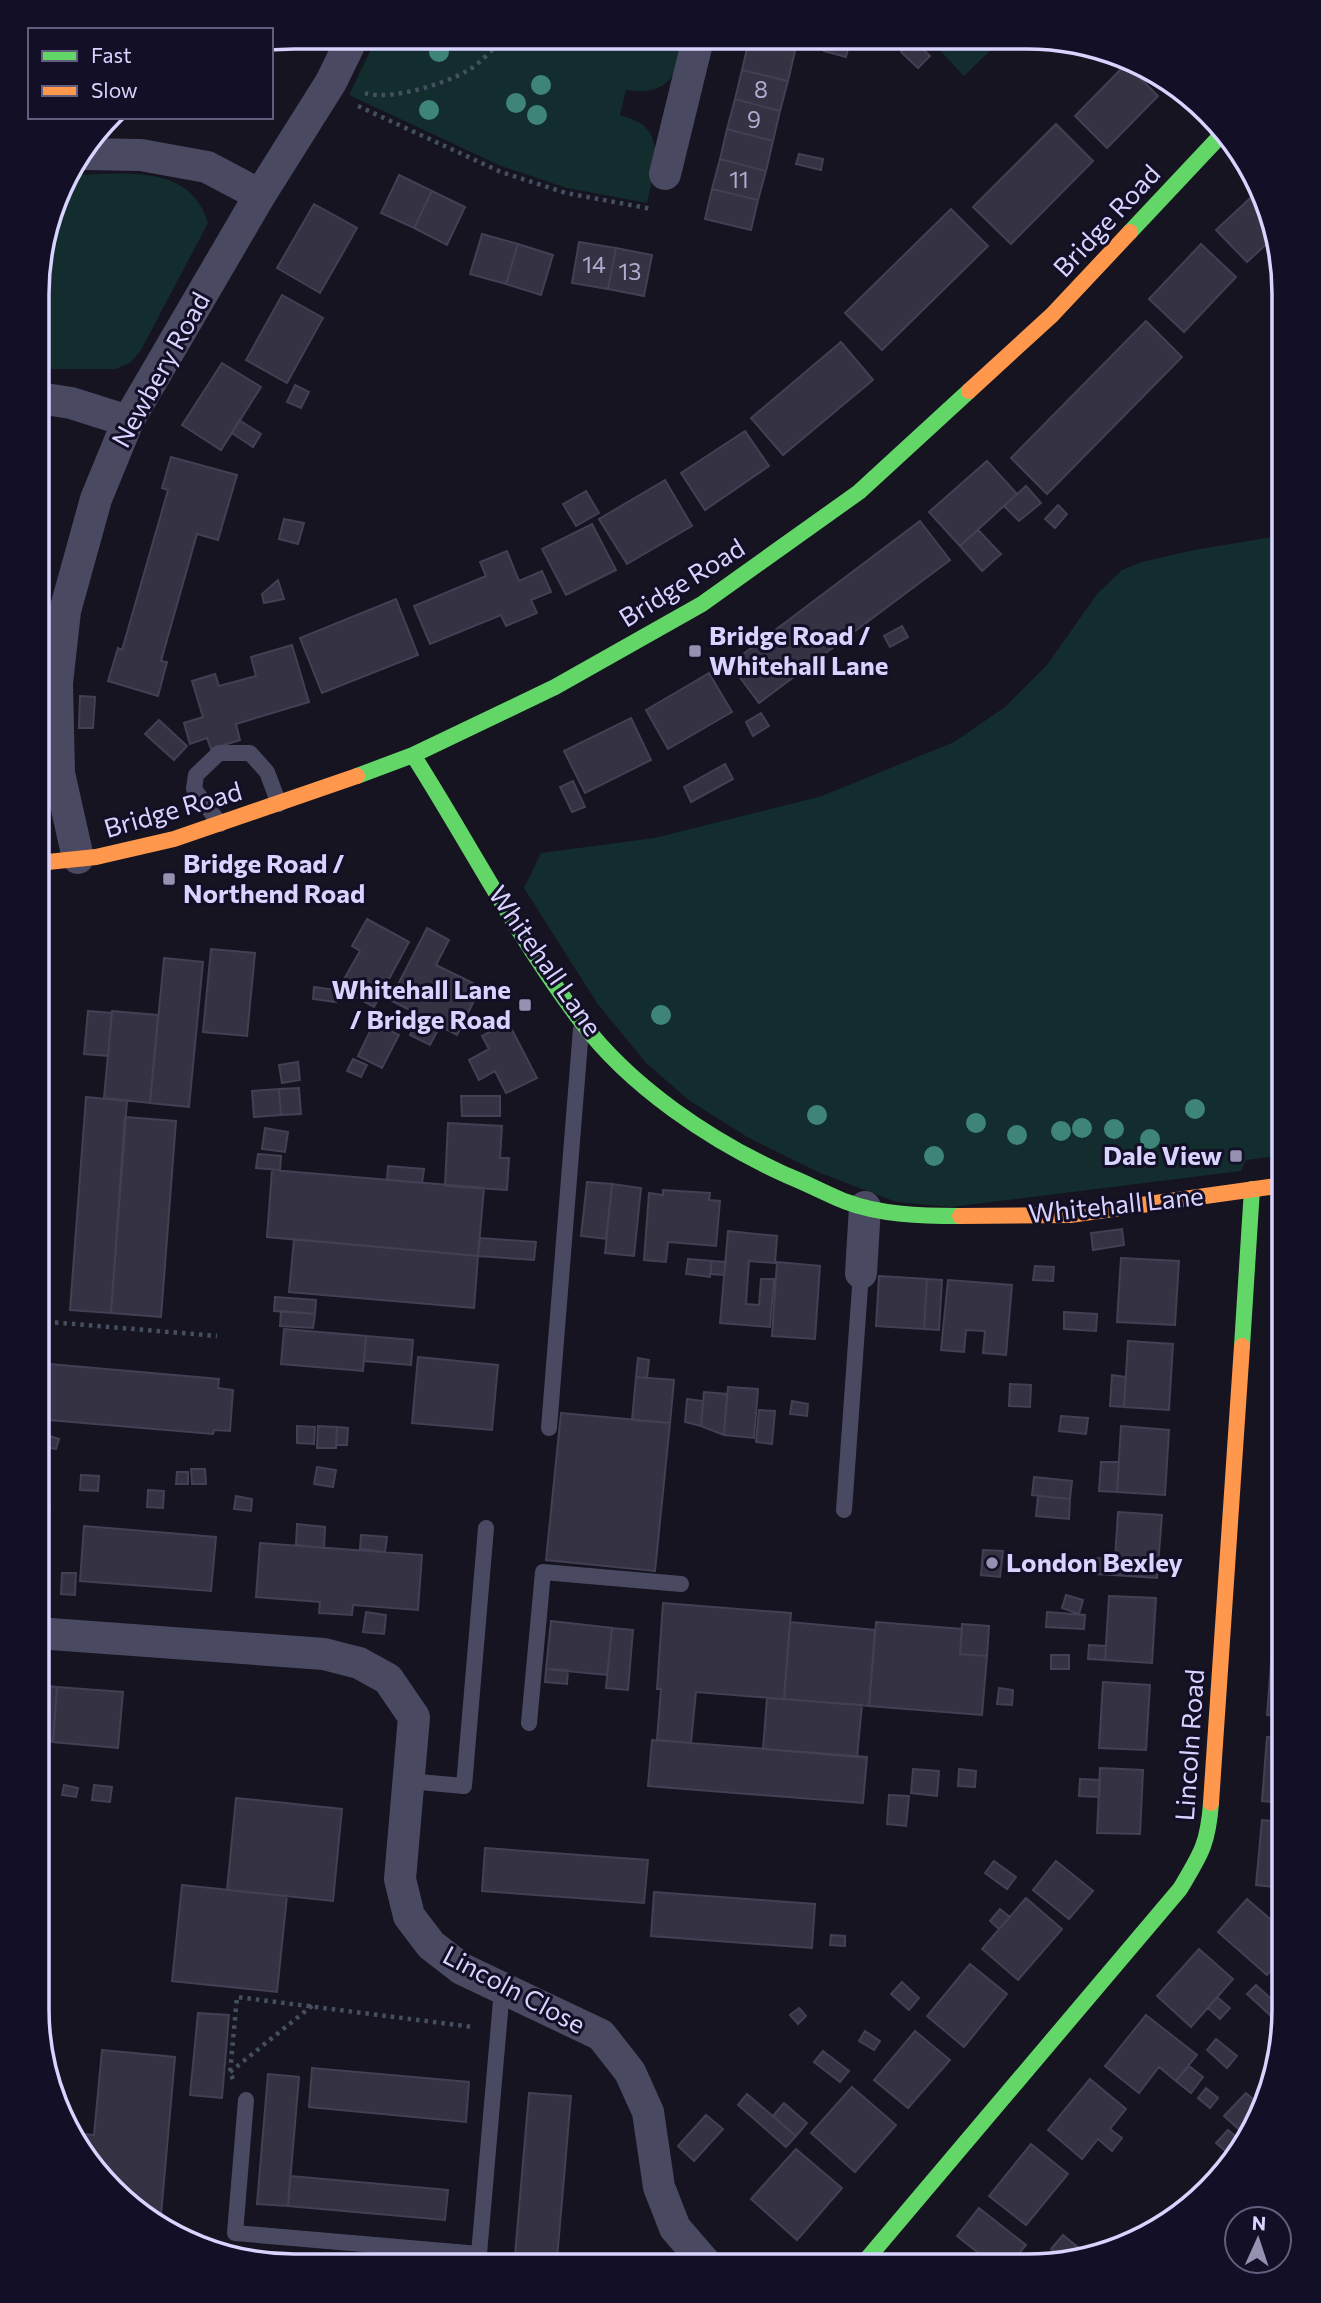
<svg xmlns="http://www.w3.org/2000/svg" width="1321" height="2303" font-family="Commissioner,sans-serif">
	<rect width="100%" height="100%" fill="#161421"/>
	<!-- green -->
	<path fill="#132c2d" d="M377 37 686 39C676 76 669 96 626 90L620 115C628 118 638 120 645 127 664 146 652 180 647 203L567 188 501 166 349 95Z
		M931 41H1000L964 76Z
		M67 175C118 175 190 160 208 223L141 350 131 362 116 369H39V260L63 180Z
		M1284 535V1165L1280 1166 1270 1157 1246 1160 1241 1171 951 1207 896 1202 820 1173 749 1138 690 1101 646 1063 597 1003 524 888 541 853 654 838 822 796 954 742 1005 707 1047 665 1097 594 1122 570 1142 562 1194 550Z"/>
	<!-- building -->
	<path fill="#343243" stroke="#433f54" stroke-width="2" d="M749 40H798L795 51Z
		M749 40 795 51 788 81 742 70Z
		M911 41H915L930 56 918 68 901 52Z
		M826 43 848 49 846 57 824 51Z
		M1126 64 1158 96 1107 148 1075 116Z
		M742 70 788 81 780 111 735 99Z
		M735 99 780 111 773 141 727 129Z
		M1056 124 1093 161 1011 244 973 207Z
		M727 129 773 141 766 171 720 159Z
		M799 154 823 159 821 170 796 164Z
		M720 159 766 171 758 200 712 189Z
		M399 175 432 191 414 228 381 213Z
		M712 189 758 200 751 230 705 219Z
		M1260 189 1270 211 1275 236 1247 262 1216 230Z
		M432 191 465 207 447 245 414 228Z
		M314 204 357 228 320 293 277 268Z
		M951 209 988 246 882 350 845 313Z
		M482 234 518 244 506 284 470 274Z
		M579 242 616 248 608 289 572 283Z
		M518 244 553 255 541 295 506 284Z
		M1201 244 1236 277 1184 332 1149 299Z
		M616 248 652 255 644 296 608 289Z
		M282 295 323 318 287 383 246 360Z
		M1146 321 1182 357 1047 494 1011 458Z
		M841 342 873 380 783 455 751 418Z
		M222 363 261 387 221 450 182 425Z
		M295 385 309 392 301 408 287 402Z
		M239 420 261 434 253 447 232 433Z
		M745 431 769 466 705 510 681 473Z
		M171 457 237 475 218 540 197 534 161 661 167 662 158 696 108 681 118 648 122 650 168 490 162 488Z
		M987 461 1017 494 960 546 929 512Z
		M665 480 692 526 627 564 599 519Z
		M1026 486 1041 503 1019 521 1004 506Z
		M586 491 599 513 576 526 563 504Z
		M1058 505 1067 514 1055 528 1045 519Z
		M284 519 304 523 298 544 279 539Z
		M920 521 950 560 759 703 730 664Z
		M592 524 616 570 566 595 542 549Z
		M978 530 1001 554 982 571 960 546Z
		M507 551 519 581 542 571 551 592 531 600 537 613 506 626 501 615 430 644 414 606 486 576 480 562Z
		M278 580 284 599 264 603 262 594Z
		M396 599 418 655 322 693 300 638Z
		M902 626 908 637 890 647 884 636Z
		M292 645 309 702 236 724 240 740 211 749 207 738 190 744 184 723 203 717 192 681 215 674 219 686 256 676 251 657Z
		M709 673 732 712 668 749 646 710Z
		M80 696 95 697 93 728H79Z
		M761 713 769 726 753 736 746 722Z
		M631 718 651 760 585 793 564 751Z
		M159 720 187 746 174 760 145 734Z
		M725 764 733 779 691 802 684 787Z
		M573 781 585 807 572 812 560 787Z
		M367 919 409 942 374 1007 339 988 360 951 352 946Z
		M427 928 449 940 436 965 481 987 457 1035 440 1026 430 1045 410 1035 420 1015 390 1000Z
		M211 949 255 953 247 1036 203 1032Z
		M164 958 203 962 189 1107 150 1103Z
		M314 987 337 990 336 1002 313 999Z
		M88 1011 112 1013 108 1056 84 1054Z
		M112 1011 158 1015 150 1103 104 1098Z
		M508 1022 537 1078 506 1093 495 1071 479 1080 469 1060 489 1049 482 1036Z
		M374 1023 399 1035 382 1068 358 1056Z
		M353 1059 367 1065 361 1077 347 1071Z
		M298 1062 300 1080 282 1083 279 1065Z
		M299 1088 301 1114 281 1115 279 1089Z
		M279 1089 281 1115 254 1117 252 1091Z
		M461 1096H500V1116H462Z
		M86 1097 127 1101 111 1313 70 1310Z
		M125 1117 176 1121 161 1317 111 1313Z
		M448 1123 502 1126 500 1158H509L507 1190 445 1186Z
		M265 1128 288 1132 285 1152 262 1149Z
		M258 1154 281 1156 280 1170 256 1168Z
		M388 1166 424 1169 422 1183 387 1180Z
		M272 1170 484 1188 478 1256 267 1237Z
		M587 1182 612 1184 606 1239 581 1236Z
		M612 1184 641 1188 634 1256 605 1253Z
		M663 1190 710 1193 709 1200 720 1201 716 1246 668 1242 666 1262 644 1260 649 1193 663 1195Z
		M1122 1229 1124 1245 1093 1250 1091 1233Z
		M728 1231 777 1236 775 1263 749 1261 746 1304 759 1305 761 1279H774L770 1327 720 1323Z
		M480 1238 536 1242 534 1260 478 1256Z
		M294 1239 478 1256 474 1308 289 1292Z
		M1121 1258 1179 1261 1175 1325 1117 1322Z
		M688 1259 712 1261 710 1277 686 1274Z
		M712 1261 726 1262 724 1275 710 1274Z
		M777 1262 820 1266 815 1339 772 1336Z
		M1035 1266 1054 1267 1053 1281 1033 1280Z
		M879 1276 927 1279 924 1329 876 1326Z
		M927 1279 942 1280 939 1330 924 1329Z
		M948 1280 1012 1285 1006 1355 983 1353 985 1331 966 1330 964 1352 941 1350Z
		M275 1297 316 1300 315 1314 274 1311Z
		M281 1311 315 1314 313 1328 280 1326Z
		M1064 1312 1097 1314 1096 1331 1064 1329Z
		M284 1329 366 1336 363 1371 281 1364Z
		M366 1336 413 1340 411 1365 364 1361Z
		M1128 1341 1173 1344 1169 1410 1124 1407Z
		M418 1357 498 1365 492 1430 412 1423Z
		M638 1358 649 1360 647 1378 636 1377Z
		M38 1363 219 1379 218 1388 233 1390 230 1431 214 1430 213 1434 37 1419Z
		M1112 1375 1126 1377 1124 1407 1110 1406Z
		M636 1377 674 1380 670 1423 632 1420Z
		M1010 1384 1031 1385 1030 1407 1009 1406Z
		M728 1387 758 1389 754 1438 724 1435Z
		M704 1392 727 1394 724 1435 701 1426Z
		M687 1399 703 1401 701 1426 685 1422Z
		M792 1401 808 1404 807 1416 790 1414Z
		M759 1410 775 1411 772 1444 756 1442Z
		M561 1413 670 1423 655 1571 546 1560Z
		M1061 1416 1088 1418 1086 1434 1059 1431Z
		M297 1426 315 1427 314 1444 297 1443Z
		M318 1426 337 1427 336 1448H317Z
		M1121 1426 1169 1430 1165 1495 1117 1492Z
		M337 1427 348 1428 347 1445H336Z
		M46 1435 59 1439 56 1449 43 1446Z
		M1101 1462H1119L1117 1492 1099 1491Z
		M317 1467 336 1470 333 1487 314 1484Z
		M191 1469H205L206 1484H192Z
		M177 1472H188V1484H176Z
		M81 1475 99 1476 98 1491 80 1490Z
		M1034 1477 1072 1481 1070 1499 1032 1495Z
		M148 1490 164 1491 163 1508 147 1507Z
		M236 1496 252 1499 251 1511 234 1509Z
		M1038 1496 1070 1499 1069 1519 1036 1516Z
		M37 1506 50 1507 48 1531H37Z
		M1118 1512 1162 1515 1157 1578 1114 1575Z
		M297 1524 325 1527 324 1548 296 1545Z
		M84 1526 216 1537 211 1591 80 1581Z
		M361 1535 387 1537 385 1552 360 1549Z
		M260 1543 422 1555 418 1610 353 1605 352 1615 319 1613 320 1602 256 1597Z
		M983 1550 1003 1551 1000 1577 981 1575Z
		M1096 1558 1115 1560 1114 1575 1095 1574Z
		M1279 1565 1284 1566V1630L1273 1629Z
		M62 1573H76L75 1595 61 1594Z
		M1066 1595 1083 1600 1079 1614 1062 1608Z
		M1109 1596 1156 1598 1152 1663 1105 1660Z
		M663 1603 791 1613 784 1699 696 1692 691 1743 657 1740 661 1689H657Z
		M366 1612 386 1615 384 1634 363 1632Z
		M1047 1612 1085 1615 1084 1629 1046 1627Z
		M551 1621 612 1628 607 1675 546 1669Z
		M790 1622 875 1630 869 1706 784 1699Z
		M876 1622 962 1629 960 1654 987 1656 982 1715 869 1706Z
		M962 1624 989 1626 987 1656 960 1654Z
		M612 1628 633 1630 628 1690 606 1688Z
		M1089 1645 1106 1646 1105 1660 1088 1659Z
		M1272 1650 1284 1651V1717L1267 1715Z
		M1051 1655H1069V1669H1051Z
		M546 1669 568 1670 567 1684 545 1682Z
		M1103 1682 1150 1685 1146 1750 1099 1748Z
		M37 1685 57 1687 53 1742 37 1740Z
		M57 1687 123 1692 118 1748 53 1742Z
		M999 1688 1013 1690 1012 1705 997 1704Z
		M767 1698 862 1705 857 1757 763 1749Z
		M1267 1737 1284 1738V1803L1262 1801Z
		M652 1740 867 1757 863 1803 648 1786Z
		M1100 1768 1143 1770 1140 1834 1097 1833Z
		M913 1769 939 1771 937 1796 911 1793Z
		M959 1769 976 1771 975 1787 958 1786Z
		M1080 1779 1100 1780 1099 1797 1079 1796Z
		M64 1785 78 1788 76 1797 62 1795Z
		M94 1785 112 1787 110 1802 92 1800Z
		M889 1795 909 1796 906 1826 887 1824Z
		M236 1798 342 1809 333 1901 227 1890Z
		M1262 1820 1284 1822V1888L1256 1885Z
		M485 1848 648 1860 644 1903 482 1891Z
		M994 1861 1016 1877 1007 1889 985 1873Z
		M1056 1861 1093 1891 1069 1919 1033 1890Z
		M182 1885 287 1896 277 1992 172 1981Z
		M654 1892 815 1904 812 1948 651 1936Z
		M1026 1898 1062 1929 1018 1980 982 1949Z
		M1247 1899 1284 1931V1955L1267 1975 1218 1932Z
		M1000 1909 1010 1917 999 1929 990 1921Z
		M831 1935 845 1936V1946L830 1945Z
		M1199 1949 1233 1979 1191 2027 1157 1996Z
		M970 1964 1007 1994 964 2047 927 2016Z
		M902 1982 919 1998 909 2010 891 1994Z
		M1256 1985 1280 2007 1271 2016 1247 1994Z
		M1217 1997 1230 2008 1220 2019 1208 2008Z
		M799 2008 806 2016 798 2024 790 2015Z
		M198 2013 229 2015 222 2098 190 2095Z
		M1146 2015 1197 2055 1176 2081 1159 2067 1139 2093 1105 2066Z
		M865 2031 880 2041 874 2050 859 2041Z
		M915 2031 950 2060 908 2108 874 2080Z
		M1216 2039 1237 2056 1227 2068 1207 2050Z
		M102 2050 175 2057 160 2226 125 2203 80 2152 71 2133 94 2135Z
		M823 2051 849 2071 840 2082 814 2062Z
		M1189 2066 1203 2077 1191 2093 1176 2081Z
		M312 2068 469 2082 466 2122 309 2107Z
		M268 2074 299 2077 288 2206 257 2204Z
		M1090 2079 1126 2109 1110 2129 1122 2138 1112 2151 1098 2139 1082 2159 1048 2130Z
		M852 2087 896 2125 855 2172 811 2133Z
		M1206 2088 1218 2098 1210 2108 1198 2098Z
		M529 2093 571 2096 557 2259 515 2255Z
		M1246 2093 1264 2109 1242 2132 1224 2116Z
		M747 2094 796 2136 786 2147 738 2105Z
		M784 2103 807 2123 796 2136 773 2116Z
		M706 2115 723 2129 694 2161 678 2146Z
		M1228 2130 1240 2140 1228 2153 1216 2143Z
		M1031 2144 1068 2174 1026 2225 989 2196Z
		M796 2149 842 2188 797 2240 751 2199Z
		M290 2176 448 2190 445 2220 288 2206Z
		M979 2208 1026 2245 1009 2266H995L957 2236Z
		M1063 2235 1080 2249 1072 2259 1066 2260 1051 2249Z"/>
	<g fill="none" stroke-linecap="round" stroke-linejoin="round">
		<!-- path -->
		<path stroke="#44505f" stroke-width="4.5" stroke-dasharray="3.5 5" stroke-linecap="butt" d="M365 93C390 101 444 84 467 71 480 64 492 49 504 38
			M358 106 501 172 566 193 652 209
			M38 1321 217 1336
			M230 2072 313 2005
			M233 2079 230 2073 237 1997 473 2027"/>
		<!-- lane -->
		<path stroke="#4a4962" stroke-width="16" d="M220 824 194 789 196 775 219 753H250L267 772 279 804
			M549 1428 581 1029
			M844 1510 861 1273
			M529 1723 543 1572 681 1584
			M408 1781 464 1786 486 1528
			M246 2100 235 2233 479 2254 502 1989"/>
		<!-- street -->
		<path stroke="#4a4962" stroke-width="32" d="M83 154 141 155 207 167 260 195
			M665 174 698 39
			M39 398 71 403 128 421
			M78 858 59 773 57 683 65 611 96 499 128 421 260 195 331 82 353 37
			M861 1273 865 1207
			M37 1633 324 1654 359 1663 388 1679 414 1717 400 1879 409 1916 431 1945 462 1969 601 2035 630 2072 648 2112 659 2187 675 2228 707 2265"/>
		<!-- fast -->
		<path stroke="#63d668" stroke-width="16" d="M1130 232 1224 132
			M413 755C469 843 517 937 580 1020 630 1087 711 1141 786 1175 806 1183 825 1193 844 1201 880 1215 922 1216 960 1216
			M357 776 413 755 555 687 702 604 859 492 969 391
			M1242 1346 1252 1189
			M861 2266 1180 1889C1201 1854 1208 1844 1211 1803"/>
		<!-- slow -->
		<path stroke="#ff974d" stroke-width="16" d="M969 391 1052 315 1130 232
			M38 863 96 857 174 839 357 776
			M960 1216 1070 1215 1284 1185
			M1211 1803 1242 1346"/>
	</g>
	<!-- trees -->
	<g fill="#3e8478">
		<circle cx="439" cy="52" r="10"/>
		<circle cx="541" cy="85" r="10"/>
		<circle cx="516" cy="103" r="10"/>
		<circle cx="429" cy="110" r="10"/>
		<circle cx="537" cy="115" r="10"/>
		<circle cx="661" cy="1015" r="10"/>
		<circle cx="1195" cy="1109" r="10"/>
		<circle cx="817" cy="1115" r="10"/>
		<circle cx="976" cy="1123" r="10"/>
		<circle cx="1082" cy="1128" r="10"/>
		<circle cx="1114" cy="1129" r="10"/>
		<circle cx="1061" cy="1131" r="10"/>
		<circle cx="1017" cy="1135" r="10"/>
		<circle cx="1150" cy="1139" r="10"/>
		<circle cx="934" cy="1156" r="10"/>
	</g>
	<!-- markers -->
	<g fill="#9591b1" stroke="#130f26" stroke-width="2.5">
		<rect x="688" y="644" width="14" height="14" rx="3.5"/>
		<rect x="162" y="872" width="14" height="14" rx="3.5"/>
		<rect x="518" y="998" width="14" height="14" rx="3.5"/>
		<rect x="1229" y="1149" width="14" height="14" rx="3.5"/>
		<circle cx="992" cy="1563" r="7"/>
	</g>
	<g text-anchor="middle" stroke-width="6" stroke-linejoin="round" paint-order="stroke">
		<!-- number labels -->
		<g font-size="23" fill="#b0acd0">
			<text x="761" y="98">8</text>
			<text x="754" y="128">9</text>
			<text x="739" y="188">11</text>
			<text x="594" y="273">14</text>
			<text x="630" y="280">13</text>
		</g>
		<!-- street labels -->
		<g font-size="26" fill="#d9d4ff" stroke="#130f26">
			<text transform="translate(1107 221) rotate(-47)" y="9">Bridge Road</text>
			<text transform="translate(161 370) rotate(-61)" y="9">Newbery Road</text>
			<text transform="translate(682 583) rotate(-32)" y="9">Bridge Road</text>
			<text transform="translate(173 810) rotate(-16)" y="9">Bridge Road</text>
			<text transform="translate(545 961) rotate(55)" y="9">Whitehall Lane</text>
			<text transform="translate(1116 1205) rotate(-6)" y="9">Whitehall Lane</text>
			<text transform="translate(1190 1745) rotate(-86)" y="9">Lincoln Road</text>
			<text transform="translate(514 1990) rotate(28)" y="9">Lincoln Close</text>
		</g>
		<!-- poi labels -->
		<g font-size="26" font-weight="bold" fill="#d9d4ff" stroke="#130f26" text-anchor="start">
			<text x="709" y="645">Bridge Road /<tspan x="709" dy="30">Whitehall Lane</tspan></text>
			<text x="183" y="873">Bridge Road /<tspan x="183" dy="30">Northend Road</tspan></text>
			<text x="511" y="999" text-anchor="end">Whitehall Lane<tspan x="511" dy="30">/ Bridge Road</tspan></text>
			<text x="1222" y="1165" text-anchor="end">Dale View</text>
			<text x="1006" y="1572">London Bexley</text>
		</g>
	</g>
	<!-- crop -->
	<path d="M0 0H1321V2303H0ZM294 49H1027A245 245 0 0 1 1272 294V2009A245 245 0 0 1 1027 2254H294A245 245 0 0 1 49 2009V294A245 245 0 0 1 294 49Z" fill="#130f26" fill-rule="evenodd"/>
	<path fill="none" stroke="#d9d4ff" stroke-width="3.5" d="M294 49H1027A245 245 0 0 1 1272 294V2009A245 245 0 0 1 1027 2254H294A245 245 0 0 1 49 2009V294A245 245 0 0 1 294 49Z"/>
	<!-- legend -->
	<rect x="28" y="28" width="245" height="91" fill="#130f26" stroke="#625e7d" stroke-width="2"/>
	<rect x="42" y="51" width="35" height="10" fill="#63d668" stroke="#625e7d" stroke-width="2"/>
	<text x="91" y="63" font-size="21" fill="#d9d4ff">Fast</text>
	<rect x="42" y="86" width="35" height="10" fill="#ff974d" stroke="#625e7d" stroke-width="2"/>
	<text x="91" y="98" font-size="21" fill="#d9d4ff">Slow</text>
	<!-- north arrow -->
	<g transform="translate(1258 2240) rotate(3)"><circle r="33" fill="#130f26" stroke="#625e7d" stroke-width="2"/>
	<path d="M0-5L12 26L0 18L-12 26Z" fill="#9591b1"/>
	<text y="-10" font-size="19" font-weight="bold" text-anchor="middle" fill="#d9d4ff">N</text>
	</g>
</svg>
